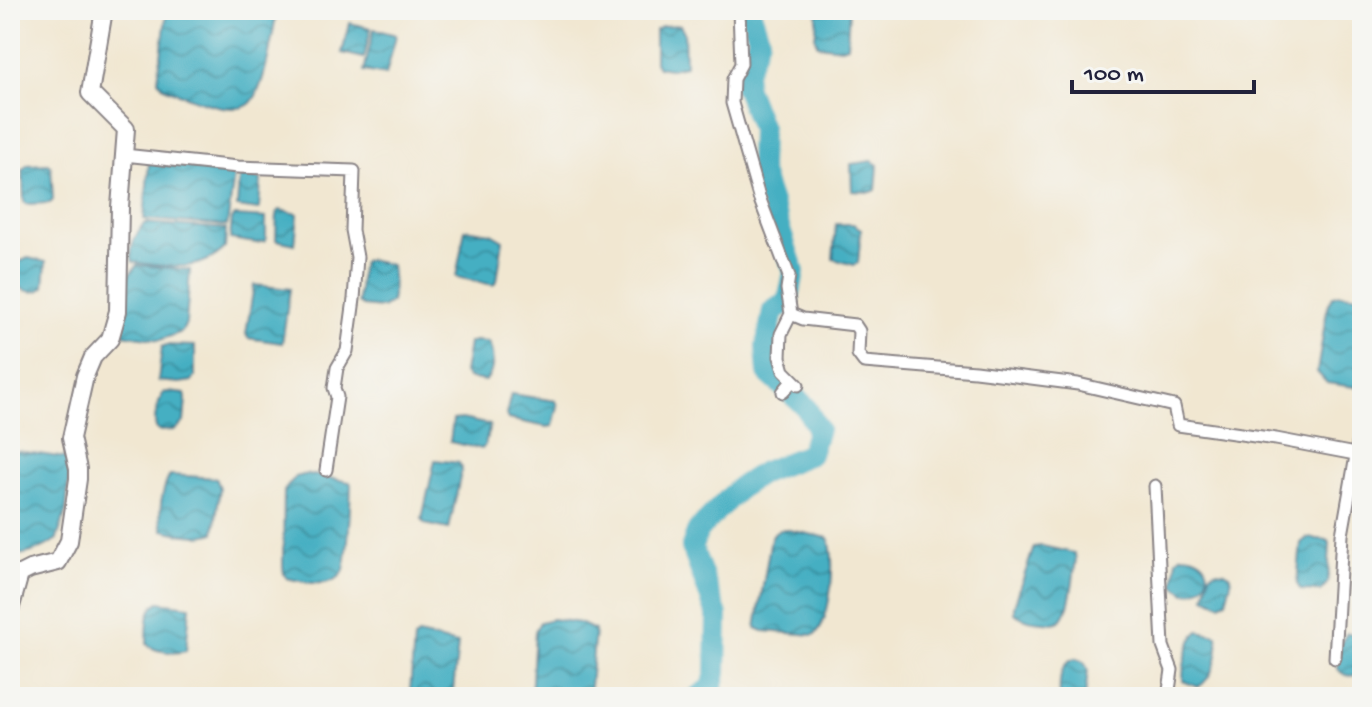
<svg xmlns="http://www.w3.org/2000/svg" width="1372" height="707" font-family="'Gochi Hand',sans-serif">
	<defs>
		<pattern id="water-waves" width="16" height="10" patternUnits="userSpaceOnUse" patternTransform="scale(2)"><rect width="16" height="10" fill="#44afc2"/><path d="M0 5q4-4 8 0t8 0" fill="none" stroke="#388e9f"/></pattern>
	</defs>
	<rect width="100%" height="100%" fill="#f6f6f2"/>
	<filter id="ink" filterUnits="userSpaceOnUse"><feTurbulence type="fractalNoise" baseFrequency=".0125" numOctaves="2"/><feDisplacementMap in="SourceGraphic" scale="16" xChannelSelector="R" yChannelSelector="G"/><feConvolveMatrix kernelMatrix="1 2 1 2 8 2 1 2 1" color-interpolation-filters="sRGB"/></filter>
	<filter id="wash" filterUnits="userSpaceOnUse"><feTurbulence type="fractalNoise" baseFrequency=".006" numOctaves="4" result="noise"/><feDisplacementMap in="SourceGraphic" scale="32" xChannelSelector="R" yChannelSelector="G"/><feGaussianBlur stdDeviation="1.8" result="paint"/><feColorMatrix in="noise" values="0 0 0 0 0 0 0 0 0 0 0 0 0 0 0 0 0 1.4 0 .05"/><feComposite in="paint" operator="in"/></filter>
	<g filter="url(#wash)">
		<rect width="100%" height="100%" fill="#f1e7d1"/>
		<!-- water -->
		<path fill="url(#water-waves)" stroke="#33687e" stroke-width="2" d="M167 10H277C273 29 265 95 248 105 229 116 183 95 164 87L158 80 159 71Z
			M818 10H849L847 46 841 48 818 45 815 38Z
			M350 23 371 28 364 58 342 53Z
			M680 25 684 32 685 66 670 69 658 67 655 62V30L663 26Z
			M374 29 396 35 386 75 364 71Z
			M872 161 878 165 876 190 871 192 852 191 851 164Z
			M149 162 225 170 234 176 227 226 144 219Z
			M48 164 51 166 53 200 50 203 27 204 24 202 23 170 27 165Z
			M239 177 261 179 259 210 237 207Z
			M279 210 298 214 295 244 276 240 277 212Z
			M235 216 266 218V241L256 243 230 239 232 219Z
			M146 223 226 229 225 248C199 274 166 266 133 262 128 250 136 231 146 223Z
			M836 224H853L861 229 858 263 854 265 833 259Z
			M465 229 491 233 503 240 497 281 493 285 456 277Z
			M28 258 46 262 44 287C34 296 21 290 13 282L15 264Z
			M368 260 391 265 393 288 391 302 382 308 362 306 358 302 361 267 362 262Z
			M137 265 190 270 186 323 182 332 160 340 122 334 128 276Z
			M254 285 290 289 282 343 248 338 246 334Z
			M1340 294 1362 296V388L1327 383 1317 372 1328 304 1333 296Z
			M474 341 488 342C494 353 495 372 485 381L468 378 464 373 469 343Z
			M166 345 195 346V377L192 381 179 383 158 381 162 347Z
			M168 392 185 394 186 398 184 422 175 430 158 431C151 422 158 404 163 393Z
			M511 394 556 401 558 406 553 426 547 427 508 419 506 415Z
			M462 419 490 425 485 445 482 449 450 442 453 420Z
			M17 451 66 458 70 464 66 511 57 539C43 549 27 556 10 555V454Z
			M435 460 459 463 462 468 449 529 425 524 422 519Z
			M308 474 350 482 351 485C350 499 349 566 342 574 330 589 303 582 287 578L284 574 283 565 284 491 295 477Z
			M170 475 216 478 220 488 214 533C198 539 179 534 163 530 157 515 162 489 170 475Z
			M784 529 828 538C837 556 831 623 814 635L763 631 756 628 771 538 775 532Z
			M1307 538 1327 540 1330 543 1328 582 1321 591 1301 590 1297 584 1301 543Z
			M1042 546 1074 553 1076 558C1074 572 1071 609 1062 619 1057 624 1050 623 1044 622 1033 622 1023 619 1014 613V606L1034 547Z
			M1182 555C1216 555 1216 592 1185 593L1174 584 1177 559Z
			M1215 571 1225 572 1230 576 1231 582 1226 601 1220 604 1205 597 1210 574Z
			M159 602 190 606 186 651C176 654 154 652 147 644 148 630 145 609 159 602Z
			M552 619 580 623 595 630 589 697H531L535 631 540 622Z
			M1199 631 1217 635C1221 651 1213 679 1198 687L1183 681C1183 666 1187 640 1199 631Z
			M1347 633 1362 635V673C1353 677 1344 677 1338 669L1341 643Z
			M418 635 458 644 453 691 450 695 410 692 414 639Z
			M1075 659 1084 662 1088 670 1085 697H1060C1059 683 1059 662 1075 659Z"/>
		<g fill="none" stroke-linecap="round" stroke-linejoin="round">
			<!-- river -->
			<path stroke="#44afc2" stroke-width="22" d="M698 697 712 688 716 672 717 615 692 547 698 530 739 488 762 473 810 454 818 429 805 406 768 373 766 347 773 311 788 302 794 272 760 170 761 128 745 86 746 72 759 38 750 10"/>
		</g>
	</g>
	<g filter="url(#ink)">
		<g fill="none" stroke-linecap="round" stroke-linejoin="round">
			<!-- street casing -->
			<g stroke="#8a8486" stroke-width="15">
				<path id="street" d="M739 10 741 64 733 79 732 103 759 197 789 276 787 289 791 314 781 334 780 357 784 371 798 385
					M124 155 238 167 354 171 352 230 357 257 354 299 347 351 337 368 334 388 337 397 326 470
					M791 314 803 319 855 325 859 331 858 354 864 362 975 371 1078 384 1174 406 1178 425 1276 439 1355 454
					M783 392 793 380
					M1155 486 1163 646 1172 670 1168 697
					M1335 658 1342 535 1362 422"/>
			</g>
			<!-- secondary casing -->
			<g stroke="#8a8486" stroke-width="20">
				<path id="secondary" d="M10 610 20 574 30 569 58 562 69 541 78 479V469L71 438 85 376 93 357 110 339 118 311 120 207 126 129 90 93 104 10"/>
			</g>
			<!-- street -->
			<use href="#street" stroke="#fff" stroke-width="11"/>
			<!-- secondary -->
			<use href="#secondary" stroke="#fff" stroke-width="16"/>
		</g>
	</g>
	<!-- margin -->
	<rect width="1372" height="707" fill="none" stroke="#f6f6f2" stroke-width="40"/>
	<!-- scale -->
	<path d="M1072 80v12h182v-12" fill="none" stroke="#22223b" stroke-width="4"/>
	<text x="1084" y="80" font-size="24" fill="#22223b" stroke="#f6f6f2" stroke-width="6" paint-order="stroke">100 m</text>
</svg>
